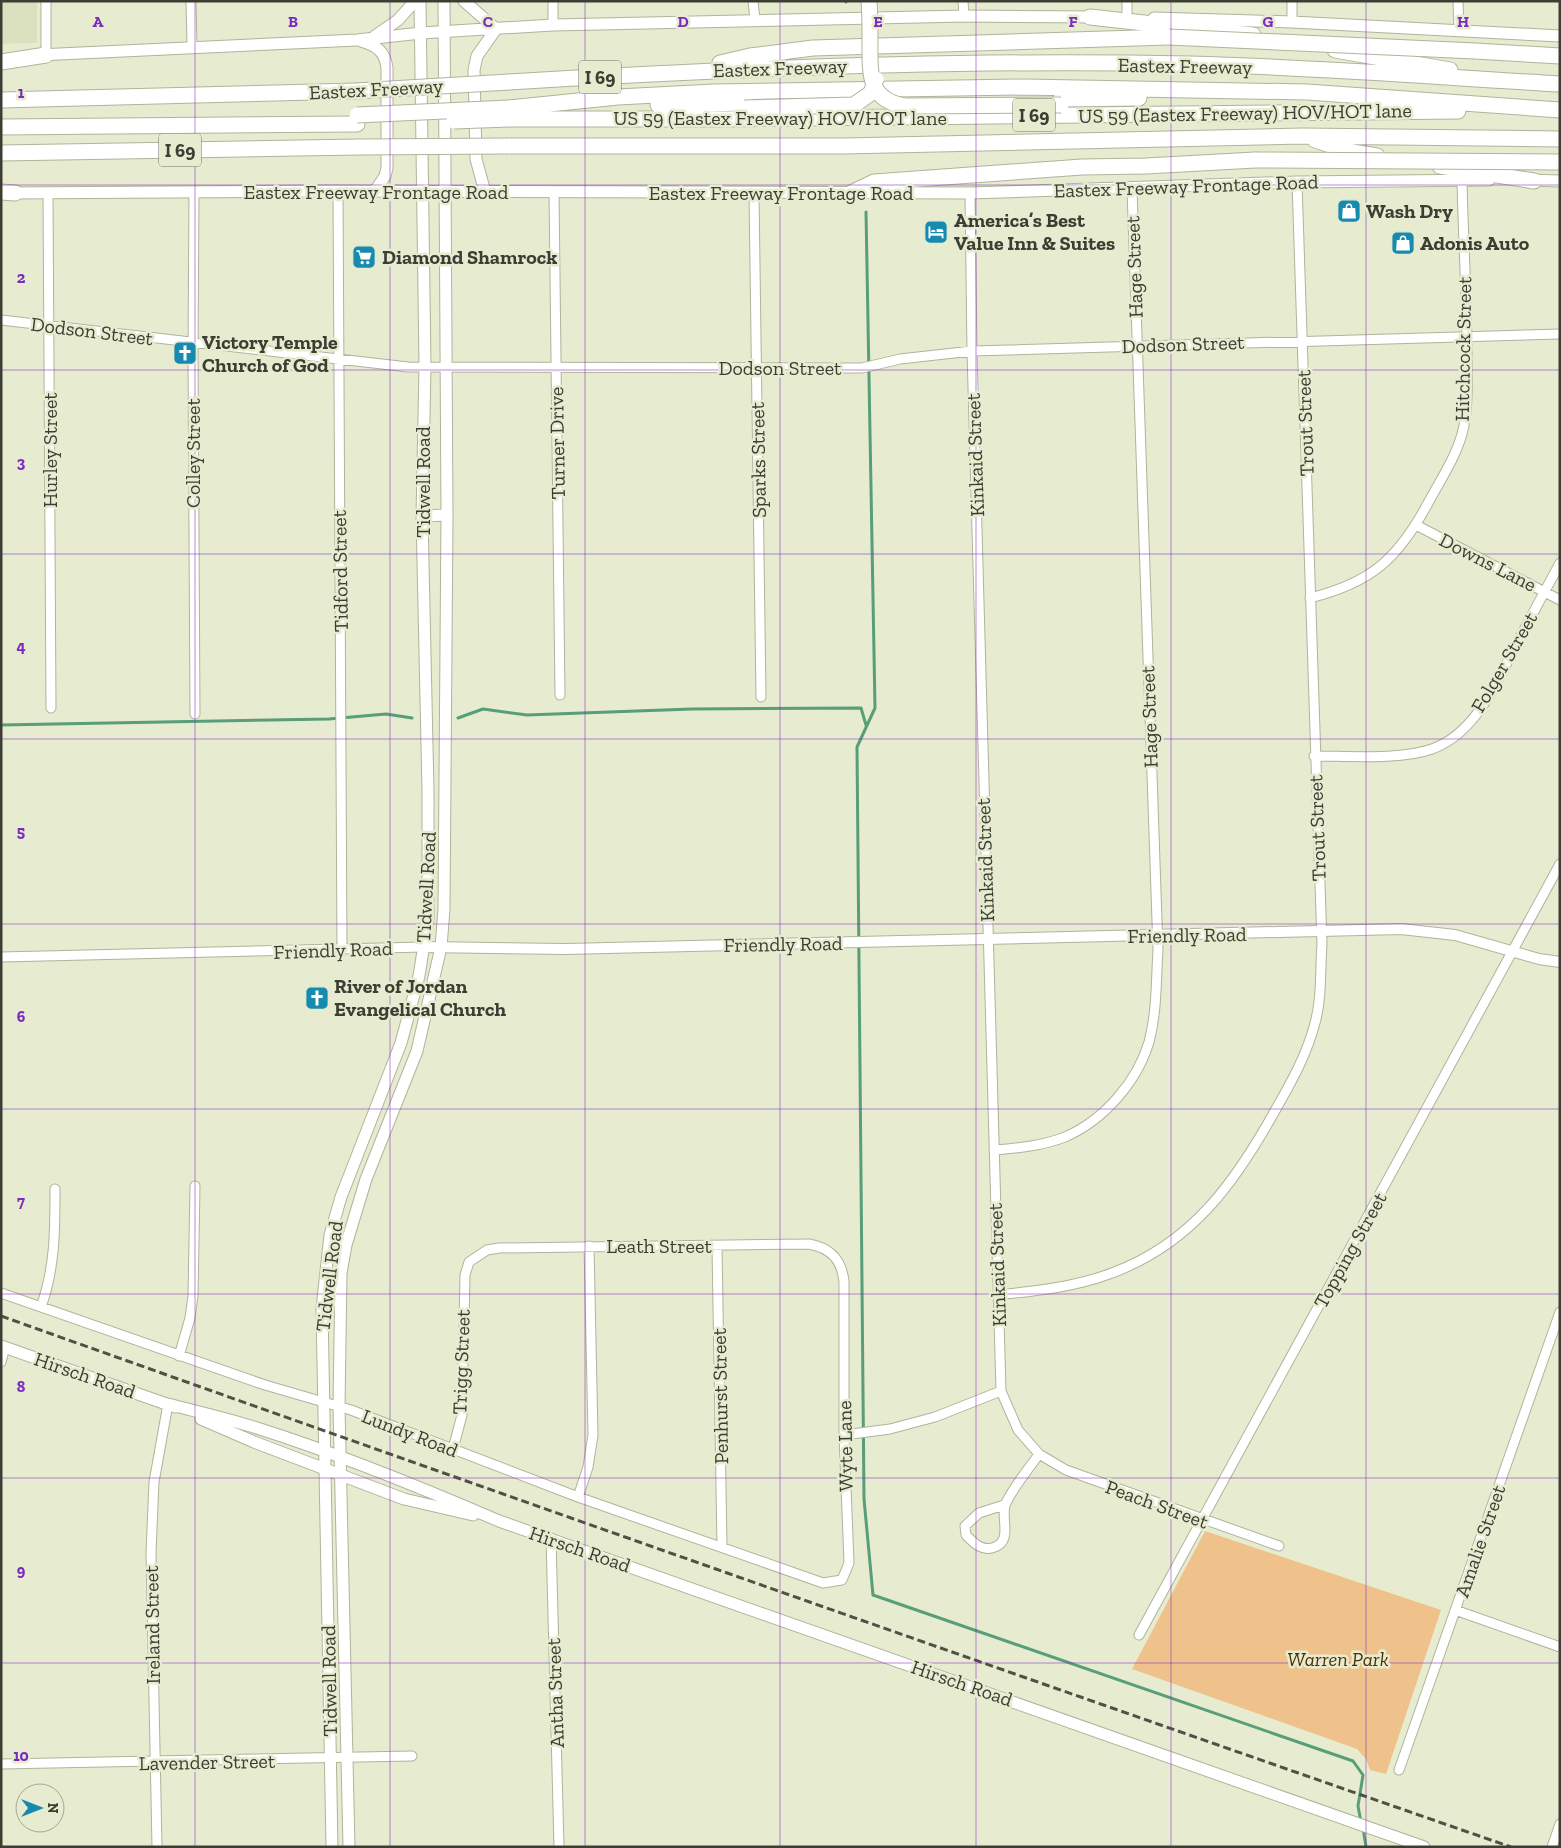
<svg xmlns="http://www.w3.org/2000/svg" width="1561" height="1848" font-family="'Zilla Slab',serif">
	<rect width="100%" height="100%" fill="#e7ecd1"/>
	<!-- built -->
	<path fill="#dbe1bf" d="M1 1H37V43L1 44Z"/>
	<!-- green -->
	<path fill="#f0c28b" d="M1205 1531 1441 1610 1386 1774 1370 1770 1366 1759 1357 1749 1132 1669Z"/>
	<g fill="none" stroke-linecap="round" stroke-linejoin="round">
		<!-- stream -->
		<path stroke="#579e79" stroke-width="3" d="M846 1V2
			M866 212 875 708 857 747 864 1499 873 1595 1353 1761 1363 1775 1358 1806 1361 1822
			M458 718 483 709 527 715 692 709 861 708 866 725
			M1 725 329 719 386 714 412 718
			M1363 1828 1366 1847"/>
		<!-- minor casing -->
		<g stroke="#afb49a" stroke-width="11">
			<path id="minor" d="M46 1V55
				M191 1 192 46
				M553 1V25
				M753 1 755 19
				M963 1 964 16
				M1127 1V17
				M1458 1 1459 29
				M1292 22V1
				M338 191 342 951
				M194 192 193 355 195 714
				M554 192 560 695
				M48 193 51 708
				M754 193 761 697
				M970 193 972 351 1001 1391 1018 1430 1039 1454 1066 1470 1279 1546
				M1 320 408 367 842 368H862L900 359 972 351 1560 334
				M1416 525 1560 600
				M1310 598C1370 583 1397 560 1427 505 1439 482 1455 459 1462 434 1469 408 1467 380 1467 354 1467 296 1463 237 1462 179
				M1314 756C1349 756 1401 760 1432 749 1477 733 1498 679 1518 641 1532 615 1546 589 1560 563
				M1 957 424 947
				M994 1150C1018 1148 1042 1146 1065 1137 1104 1120 1137 1082 1149 1042 1157 1012 1156 980 1158 950L1132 189
				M717 1246 722 1547
				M1 1293 265 1385 351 1410 578 1497 823 1583 842 1580 849 1563 844 1435V1282C842 1260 831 1248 809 1244L499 1248 487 1250 469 1262 465 1275 462 1415 453 1449
				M997 1295C1036 1291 1075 1287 1112 1273 1193 1243 1236 1181 1276 1109 1292 1081 1307 1054 1315 1023 1322 998 1320 970 1322 944L1297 182
				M41 1307C55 1268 55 1231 55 1189
				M179 1356 190 1318 193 1296 195 1186
				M1 1362 5 1347
				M844 1435 890 1429 935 1417 1001 1391
				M578 1497 588 1467 593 1435 589 1246
				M1004 1505 979 1513 965 1526 966 1535C973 1542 981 1551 992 1548 1015 1542 999 1517 1006 1503 1014 1486 1028 1470 1039 1454
				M551 1538 559 1847
				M1455 1610 1560 1647
				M1139 1635 1560 864
				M1 1764 412 1756
				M1399 1770 1560 1312
				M157 1847 151 1553 154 1482 168 1404
				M1552 1847 1560 1824"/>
		</g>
		<!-- tertiary casing -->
		<g stroke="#afb49a" stroke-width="12">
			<path id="tertiary" d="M424 947 566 949 1401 929 1455 935 1539 959 1560 962"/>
		</g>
		<!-- secondary casing -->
		<g stroke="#afb49a" stroke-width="13">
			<path id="secondary" d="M464 1 496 29
				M1154 18 1292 22 1560 36
				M375 36 398 20 415 1
				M361 41C377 46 385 51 387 68V168L385 176 375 191
				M38 55 357 40 421 33 553 25 964 16 1098 17
				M1528 180 1560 181
				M485 192 476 159 474 70 477 56 496 29
				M8 193 338 191 970 193 1297 182 1489 180
				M422 516 447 515
				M1 1346 175 1407
				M168 1404C198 1412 230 1419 260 1429 342 1455 420 1487 499 1521L1424 1847
				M201 1419 254 1442 404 1499 473 1515
				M332 1847 322 1308 330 1235 341 1197 401 1043 419 976 428 919V791L422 516 425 367 420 1
				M349 1847 339 1407 341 1273 346 1245 366 1179 417 1051 441 947 444 909 447 515 444 1"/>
		</g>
		<!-- motorway casing -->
		<g stroke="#afb49a" stroke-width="17">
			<path id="motorway" d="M1090 17 1253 35
				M1335 50 1450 70
				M1475 51 1560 56
				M1 62 46 55
				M720 63 750 56 813 48 1169 37
				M509 82C735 68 963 59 1190 64 1313 67 1437 77 1560 84
				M1061 99 1139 98
				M1 100 356 91
				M658 105 745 103
				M509 108 618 97 714 92 1024 87 1307 92 1560 110
				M509 119H727L1458 111
				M1 127 357 124
				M1315 140 1352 152 1377 156
				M508 146H844L1302 136 1560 139
				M1 153 359 147
				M1440 166 1534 181
				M1 192 15 193
				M851 193 874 182 1082 167 1146 166 1255 160"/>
		</g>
		<!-- minor -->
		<use href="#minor" stroke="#fff" stroke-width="9"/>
		<!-- tertiary -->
		<use href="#tertiary" stroke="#fff" stroke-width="10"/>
		<!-- secondary -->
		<use href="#secondary" stroke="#fff" stroke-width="11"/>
		<!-- motorway -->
		<use href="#motorway" stroke="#fff" stroke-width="15"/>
		<!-- rail -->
		<path stroke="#4f5145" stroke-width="3" stroke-dasharray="8 4" stroke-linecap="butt" d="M1 1316C504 1495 1007 1672 1511 1847"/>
		<!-- motorway-bridge casing -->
		<g stroke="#afb49a" stroke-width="17" stroke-linecap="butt">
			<path id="motorway-bridge" d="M869 1C870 14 870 27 870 40 870 72 867 101 906 106L1061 105
				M1169 37 1475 51
				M356 91 509 82
				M744 108 854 105 871 93 876 79
				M357 115 509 108
				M454 121 509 119
				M359 147 508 146
				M1255 160 1560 162"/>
		</g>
		<!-- motorway-bridge -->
		<use href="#motorway-bridge" stroke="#fff" stroke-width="15"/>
	</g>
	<!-- grid -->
	<path fill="none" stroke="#7b2cbf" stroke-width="1" stroke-opacity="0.55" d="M195 1V1847M390 1V1847M585 1V1847M780 1V1847M976 1V1847M1171 1V1847M1366 1V1847M1 185H1560M1 370H1560M1 554H1560M1 739H1560M1 924H1560M1 1109H1560M1 1294H1560M1 1478H1560M1 1663H1560"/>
	<!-- icons -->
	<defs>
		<g id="shop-square" transform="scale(1.25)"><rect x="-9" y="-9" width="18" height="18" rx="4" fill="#178baf" stroke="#e7ecd1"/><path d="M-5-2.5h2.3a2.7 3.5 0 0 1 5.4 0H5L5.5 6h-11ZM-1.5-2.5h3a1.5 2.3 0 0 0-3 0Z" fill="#fff"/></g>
		<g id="hotel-square" transform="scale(1.25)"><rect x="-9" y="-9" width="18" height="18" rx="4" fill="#178baf" stroke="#e7ecd1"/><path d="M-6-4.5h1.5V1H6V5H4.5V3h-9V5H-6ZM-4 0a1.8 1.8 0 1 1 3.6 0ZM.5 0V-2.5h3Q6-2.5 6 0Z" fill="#fff"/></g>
		<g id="supermarket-square" transform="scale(1.25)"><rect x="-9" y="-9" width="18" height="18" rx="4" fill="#178baf" stroke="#e7ecd1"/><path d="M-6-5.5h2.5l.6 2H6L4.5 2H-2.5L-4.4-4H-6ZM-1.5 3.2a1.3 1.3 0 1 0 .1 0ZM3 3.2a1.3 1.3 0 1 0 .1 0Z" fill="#fff"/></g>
		<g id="church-square" transform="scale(1.25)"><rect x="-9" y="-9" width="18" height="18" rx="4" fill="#178baf" stroke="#e7ecd1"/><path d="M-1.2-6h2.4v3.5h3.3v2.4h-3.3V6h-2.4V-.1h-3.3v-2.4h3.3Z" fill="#fff"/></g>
	</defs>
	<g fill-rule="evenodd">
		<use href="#shop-square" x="1349" y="211"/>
		<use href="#hotel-square" x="936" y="232"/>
		<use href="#shop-square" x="1403" y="243"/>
		<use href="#supermarket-square" x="364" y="257"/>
		<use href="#church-square" x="185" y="353"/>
		<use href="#church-square" x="317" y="998"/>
	</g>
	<g text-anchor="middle" stroke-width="5" stroke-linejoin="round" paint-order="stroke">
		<!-- shield labels -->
		<g fill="#e7ecd1" stroke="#6f7262" stroke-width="1">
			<rect x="579" y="60.5" width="42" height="33" rx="4"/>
			<rect x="1013" y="98.5" width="42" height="33" rx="4"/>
			<rect x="159" y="133.5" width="42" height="33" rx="4"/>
		</g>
		<g font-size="19" font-weight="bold" fill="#3c3e33">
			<text x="600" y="84">I 69</text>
			<text x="1034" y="122">I 69</text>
			<text x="180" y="157">I 69</text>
		</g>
		<!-- street labels -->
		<g font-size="20" fill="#3c3e33" stroke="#e7ecd1">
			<text transform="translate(1185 66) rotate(1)" y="7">Eastex Freeway</text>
			<text transform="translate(780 68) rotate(-2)" y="7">Eastex Freeway</text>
			<text transform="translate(376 89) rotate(-3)" y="7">Eastex Freeway</text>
			<text transform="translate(1245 113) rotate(-1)" y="7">US 59 (Eastex Freeway) HOV/HOT lane</text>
			<text x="780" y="125">US 59 (Eastex Freeway) HOV/HOT lane</text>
			<text transform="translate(1186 186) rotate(-2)" y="7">Eastex Freeway Frontage Road</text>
			<text x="376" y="199">Eastex Freeway Frontage Road</text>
			<text x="781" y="200">Eastex Freeway Frontage Road</text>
			<text transform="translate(1134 267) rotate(-92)" y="7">Hage Street</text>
			<text transform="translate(92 331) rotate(7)" y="7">Dodson Street</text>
			<text transform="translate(1183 344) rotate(-2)" y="7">Dodson Street</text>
			<text transform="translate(1463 349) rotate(-89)" y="7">Hitchcock Street</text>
			<text x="780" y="375">Dodson Street</text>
			<text transform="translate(1305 423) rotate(-92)" y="7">Trout Street</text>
			<text transform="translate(557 443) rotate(-91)" y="7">Turner Drive</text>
			<text transform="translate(50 450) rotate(-90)" y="7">Hurley Street</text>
			<text transform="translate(193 453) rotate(-90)" y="7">Colley Street</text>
			<text transform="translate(975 455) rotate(-92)" y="7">Kinkaid Street</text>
			<text transform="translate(758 460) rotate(-91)" y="7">Sparks Street</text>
			<text transform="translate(423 482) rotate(-90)" y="7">Tidwell Road</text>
			<text transform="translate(1488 562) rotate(27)" y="7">Downs Lane</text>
			<text transform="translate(340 571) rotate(-91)" y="7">Tidford Street</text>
			<text transform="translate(1504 662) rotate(-60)" y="7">Folger Street</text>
			<text transform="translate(1149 717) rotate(-92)" y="7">Hage Street</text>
			<text transform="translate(1317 828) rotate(-92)" y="7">Trout Street</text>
			<text transform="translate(985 860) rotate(-92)" y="7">Kinkaid Street</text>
			<text transform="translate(426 887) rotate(-87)" y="7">Tidwell Road</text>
			<text transform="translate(1187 935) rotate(-1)" y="7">Friendly Road</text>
			<text transform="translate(783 944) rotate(-1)" y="7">Friendly Road</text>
			<text transform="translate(333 950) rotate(-2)" y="7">Friendly Road</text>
			<text x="659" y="1253">Leath Street</text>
			<text transform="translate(1350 1250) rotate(-61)" y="7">Topping Street</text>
			<text transform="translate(997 1265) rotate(-92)" y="7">Kinkaid Street</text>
			<text transform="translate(329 1276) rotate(-83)" y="7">Tidwell Road</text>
			<text transform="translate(461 1362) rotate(-88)" y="7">Trigg Street</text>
			<text transform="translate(85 1375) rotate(19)" y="7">Hirsch Road</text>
			<text transform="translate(720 1396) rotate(-91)" y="7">Penhurst Street</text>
			<text transform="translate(410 1433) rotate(21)" y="7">Lundy Road</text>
			<text transform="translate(845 1446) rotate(-91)" y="7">Wyte Lane</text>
			<text transform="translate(1157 1504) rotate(20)" y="7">Peach Street</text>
			<text transform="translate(1480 1541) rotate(-71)" y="7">Amalie Street</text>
			<text transform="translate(580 1549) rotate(19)" y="7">Hirsch Road</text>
			<text transform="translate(152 1625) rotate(-91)" y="7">Ireland Street</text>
			<text transform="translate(329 1681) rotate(-91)" y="7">Tidwell Road</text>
			<text transform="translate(962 1683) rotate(19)" y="7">Hirsch Road</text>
			<text transform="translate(555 1693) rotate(-92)" y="7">Antha Street</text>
			<text transform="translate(207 1762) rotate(-1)" y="7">Lavender Street</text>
		</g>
		<!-- poi labels -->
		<g font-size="20" font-weight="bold" fill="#3c3e33" stroke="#e7ecd1" text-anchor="start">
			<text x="1366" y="218">Wash Dry</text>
			<text x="954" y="227">America’s Best<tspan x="954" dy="23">Value Inn &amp; Suites</tspan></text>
			<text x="1420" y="250">Adonis Auto</text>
			<text x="382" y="264">Diamond Shamrock</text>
			<text x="202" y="349">Victory Temple<tspan x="202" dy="23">Church of God</tspan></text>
			<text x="334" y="993">River of Jordan<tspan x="334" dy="23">Evangelical Church</tspan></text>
		</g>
		<!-- park labels -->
		<g font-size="20" font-style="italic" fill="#4e2f00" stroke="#e7ecd1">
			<text x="1338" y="1666">Warren Park</text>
		</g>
	</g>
	<g font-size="16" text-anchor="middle" font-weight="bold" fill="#7b2cbf" stroke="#e7ecd1" stroke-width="5" stroke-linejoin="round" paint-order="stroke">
		<text x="98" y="27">A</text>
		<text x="293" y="27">B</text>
		<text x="488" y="27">C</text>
		<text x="683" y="27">D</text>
		<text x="878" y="27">E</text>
		<text x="1073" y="27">F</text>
		<text x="1268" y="27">G</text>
		<text x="1463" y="27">H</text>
		<text x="21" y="98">1</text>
		<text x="21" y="283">2</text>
		<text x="21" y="468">3</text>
		<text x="21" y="652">4</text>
		<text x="21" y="837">5</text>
		<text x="21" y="1022">6</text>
		<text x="21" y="1207">7</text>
		<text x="21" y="1392">8</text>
		<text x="21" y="1576">9</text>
		<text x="21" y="1761">10</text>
	</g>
	<!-- border -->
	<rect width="1561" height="1848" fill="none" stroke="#3c3e33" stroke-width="5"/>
	<!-- north arrow -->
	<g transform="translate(40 1808) rotate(90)"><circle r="24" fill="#e7ecd1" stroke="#a3a692"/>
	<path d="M0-4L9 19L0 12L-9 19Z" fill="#178baf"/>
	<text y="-8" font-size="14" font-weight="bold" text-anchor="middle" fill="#3c3e33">N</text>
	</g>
</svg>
